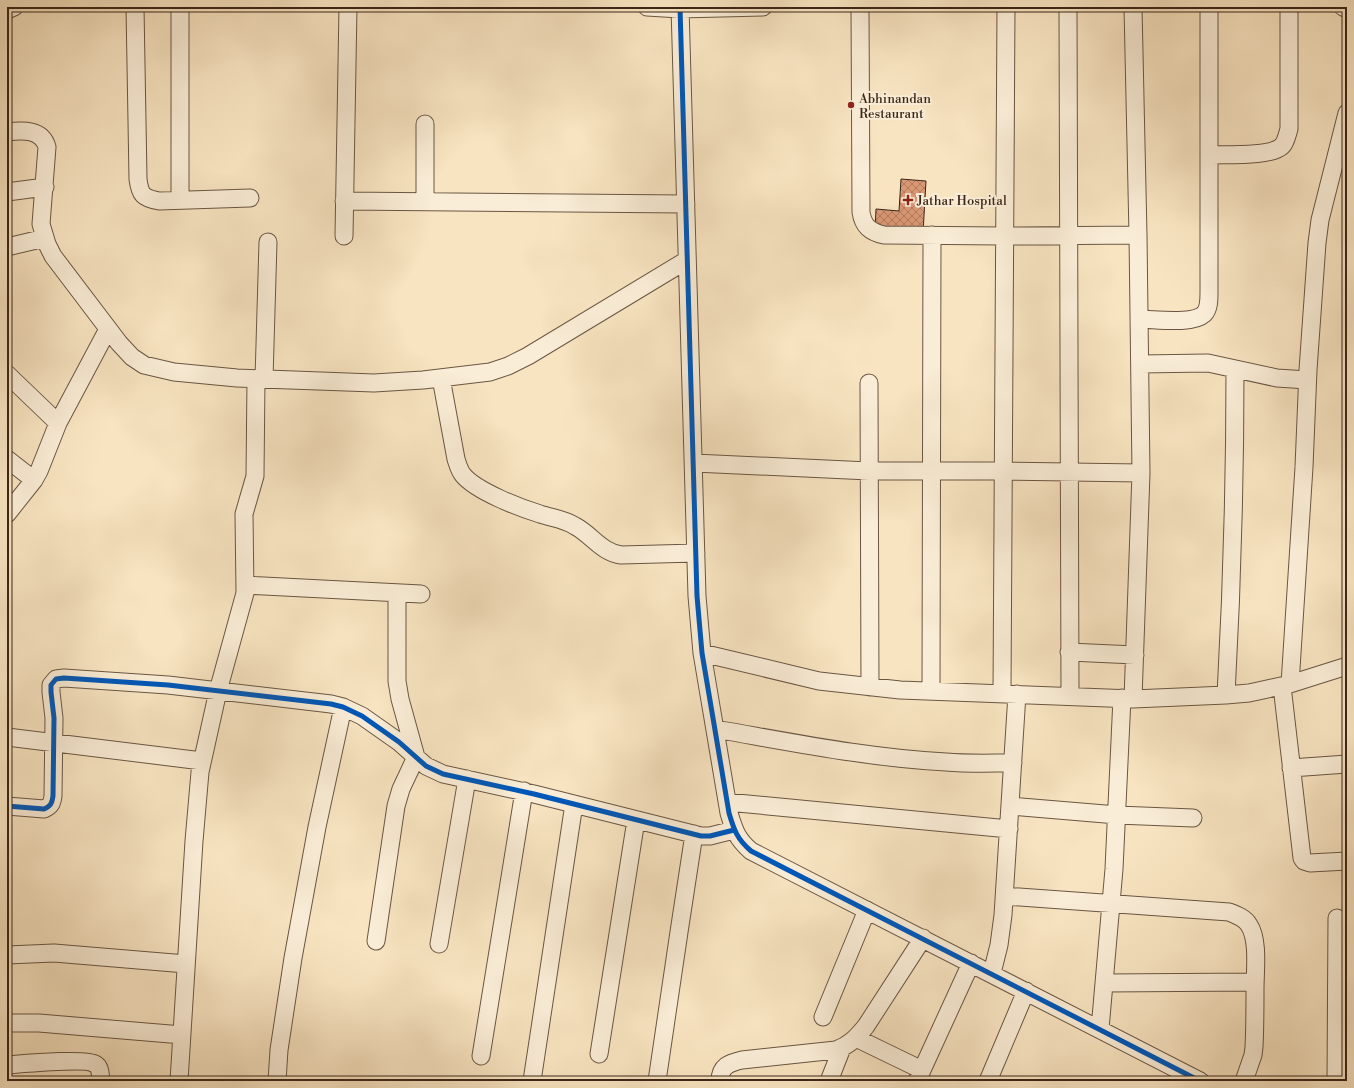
<svg xmlns="http://www.w3.org/2000/svg" width="1354" height="1088" font-family="'Libre Bodoni',serif">
	<defs>
		<pattern id="building-cross-hatch" width="8" height="8" patternUnits="userSpaceOnUse"><rect width="8" height="8" fill="#d99774"/><path d="M0 0l8 8M0 8l8-8" fill="none" stroke="#b17b5e"/></pattern>
	</defs>
	<rect width="100%" height="100%" fill="#f8e4c1"/>
	<filter id="stains"><feTurbulence type="fractalNoise" baseFrequency=".005" numOctaves="4"/><feColorMatrix values="0 0 0 0 .2 0 0 0 0 .09 0 0 0 0 .02 0 0 0 .5 -.17"/></filter>
	<radialGradient id="worn" r=".72"><stop offset=".6" stop-color="#630" stop-opacity="0"/><stop offset="1" stop-color="#630" stop-opacity=".3"/></radialGradient>
	<!-- building -->
	<path fill="url(#building-cross-hatch)" stroke="#3a2619" d="M901 179 926 181 923 233 875 230 876 209 899 211Z"/>
	<g fill="none" stroke-linecap="round" stroke-linejoin="round">
		<!-- minor casing -->
		<g stroke="#6a5643" stroke-width="19">
			<path id="minor" d="M135 7 138 179C140 195 143 198 159 201L250 198
				M180 7V200
				M647 7 680 9 763 7
				M680 7 697 596 702 653 729 813C734 830 737 839 751 851L1200 1081
				M860 7 861 212C863 226 870 232 884 235L1004 236 1138 235
				M1068 7 1070 696
				M1343 7 1347 9
				M7 10 14 7
				M7 132C23 130 42 129 47 147L41 224 47 244 53 256 119 343 132 357 144 365 174 372 237 378 374 383 423 380 490 372 508 366 528 356 687 260
				M1209 155C1225 154 1271 157 1282 146 1286 142 1287 135 1289 129V7
				M7 192 45 187
				M344 201 686 204
				M425 201V124
				M344 236 348 7
				M7 247 45 238
				M1139 319C1155 319 1192 325 1204 314 1209 309 1209 300 1209 293V7
				M1140 364 1208 363 1277 378 1307 380
				M7 374 58 423
				M441 378 456 459C458 465 459 470 463 475 476 491 520 508 540 514 552 518 564 519 575 526 592 535 601 552 621 555L696 553
				M264 379 268 242
				M869 383 870 687
				M7 459 34 480
				M694 463 869 471H1003L1141 473
				M7 514 34 480 39 471 58 423 108 329
				M245 585 421 594
				M1069 652 1135 655
				M702 653 819 681 900 690 1133 699 1226 695 1249 693 1290 684 1347 666
				M1290 684 1304 467 1308 370 1317 243 1320 220 1347 113
				M1282 686 1302 858 1304 861 1310 863 1347 861
				M931 691 932 235
				M1002 693 1006 7
				M1226 695C1232 587 1235 478 1235 369
				M1133 699 1141 473 1138 235 1133 7
				M715 729C791 742 868 758 946 762 968 764 991 763 1013 763
				M7 737 202 761
				M1291 768 1347 764
				M727 802 1009 829
				M7 806 44 809C51 806 52 803 53 796L54 718 51 692V685L56 679 64 678 168 685 331 704 343 707 362 716 399 742 426 766 443 774 534 794 701 836H710L734 830
				M1010 806 1117 815 1193 818
				M1005 896 1229 912C1237 915 1245 918 1249 925 1259 940 1255 971 1255 989 1255 1008 1255 1028 1254 1047L1253 1055 1244 1081
				M376 941 396 806 401 789 416 757 400 699 397 681V593
				M439 944 467 779
				M7 955 54 953 186 964
				M992 973 999 945 1003 915 1017 694
				M1104 983 1255 982
				M823 1017 867 910
				M7 1023H39L182 1035
				M1100 1029 1114 869 1122 698
				M856 1038 922 1070
				M599 1054 636 820
				M481 1056 524 791
				M7 1065C21 1064 86 1058 95 1064 101 1067 100 1075 101 1081
				M179 1081 194 841 200 772 218 691 245 593 244 514 255 476 256 379
				M277 1081 279 1050 293 958 317 827 343 707
				M532 1081 574 804
				M657 1081 679 932 694 834
				M720 1081C720 1066 729 1063 742 1060L836 1050C850 1045 857 1037 866 1026L923 938
				M829 1081 842 1048
				M917 1081 971 963
				M988 1081 1026 991
				M1336 1081 1337 918"/>
		</g>
		<!-- minor -->
		<use href="#minor" stroke="#faedd7" stroke-width="17"/>
		<!-- cycleway casing -->
		<g stroke="#faedd7" stroke-width="8">
			<path id="cycleway" d="M680 7 697 596 702 653 729 813C734 830 737 839 751 851L1200 1081
				M7 806 44 809C51 806 52 803 53 796L54 718 51 692V685L56 679 64 678 168 685 331 704 343 707 362 716 399 742 426 766 443 774 534 794 701 836H710L734 830"/>
		</g>
		<!-- cycleway -->
		<use href="#cycleway" stroke="#0057b8" stroke-width="5"/>
	</g>
	<!-- markers -->
	<g fill="#8f2418" stroke="#faedd7" stroke-width="1.5">
		<circle cx="851" cy="105" r="4"/>
		<path d="M906 194h4v4h4v4h-4v4h-4v-4h-4v-4h4z"/>
	</g>
	<g text-anchor="middle" stroke-width="4" stroke-linejoin="round" paint-order="stroke">
		<!-- poi labels -->
		<g font-size="13" fill="#3a2619" stroke="#faedd7" text-anchor="start">
			<text x="859" y="103">Abhinandan<tspan x="859" dy="15">Restaurant</tspan></text>
			<text x="917" y="205">Jathar Hospital</text>
		</g>
	</g>
	<!-- margin -->
	<rect width="1354" height="1088" fill="none" stroke="#f8e4c1" stroke-width="24"/>
	<rect x="8" y="8" width="1338" height="1072" fill="none" stroke="#3a2619" stroke-width="2"/>
	<rect x="12" y="12" width="1330" height="1064" fill="none" stroke="#3a2619"/>
	<rect width="100%" height="100%" filter="url(#stains)"/>
	<rect width="100%" height="100%" fill="url(#worn)"/>
</svg>
